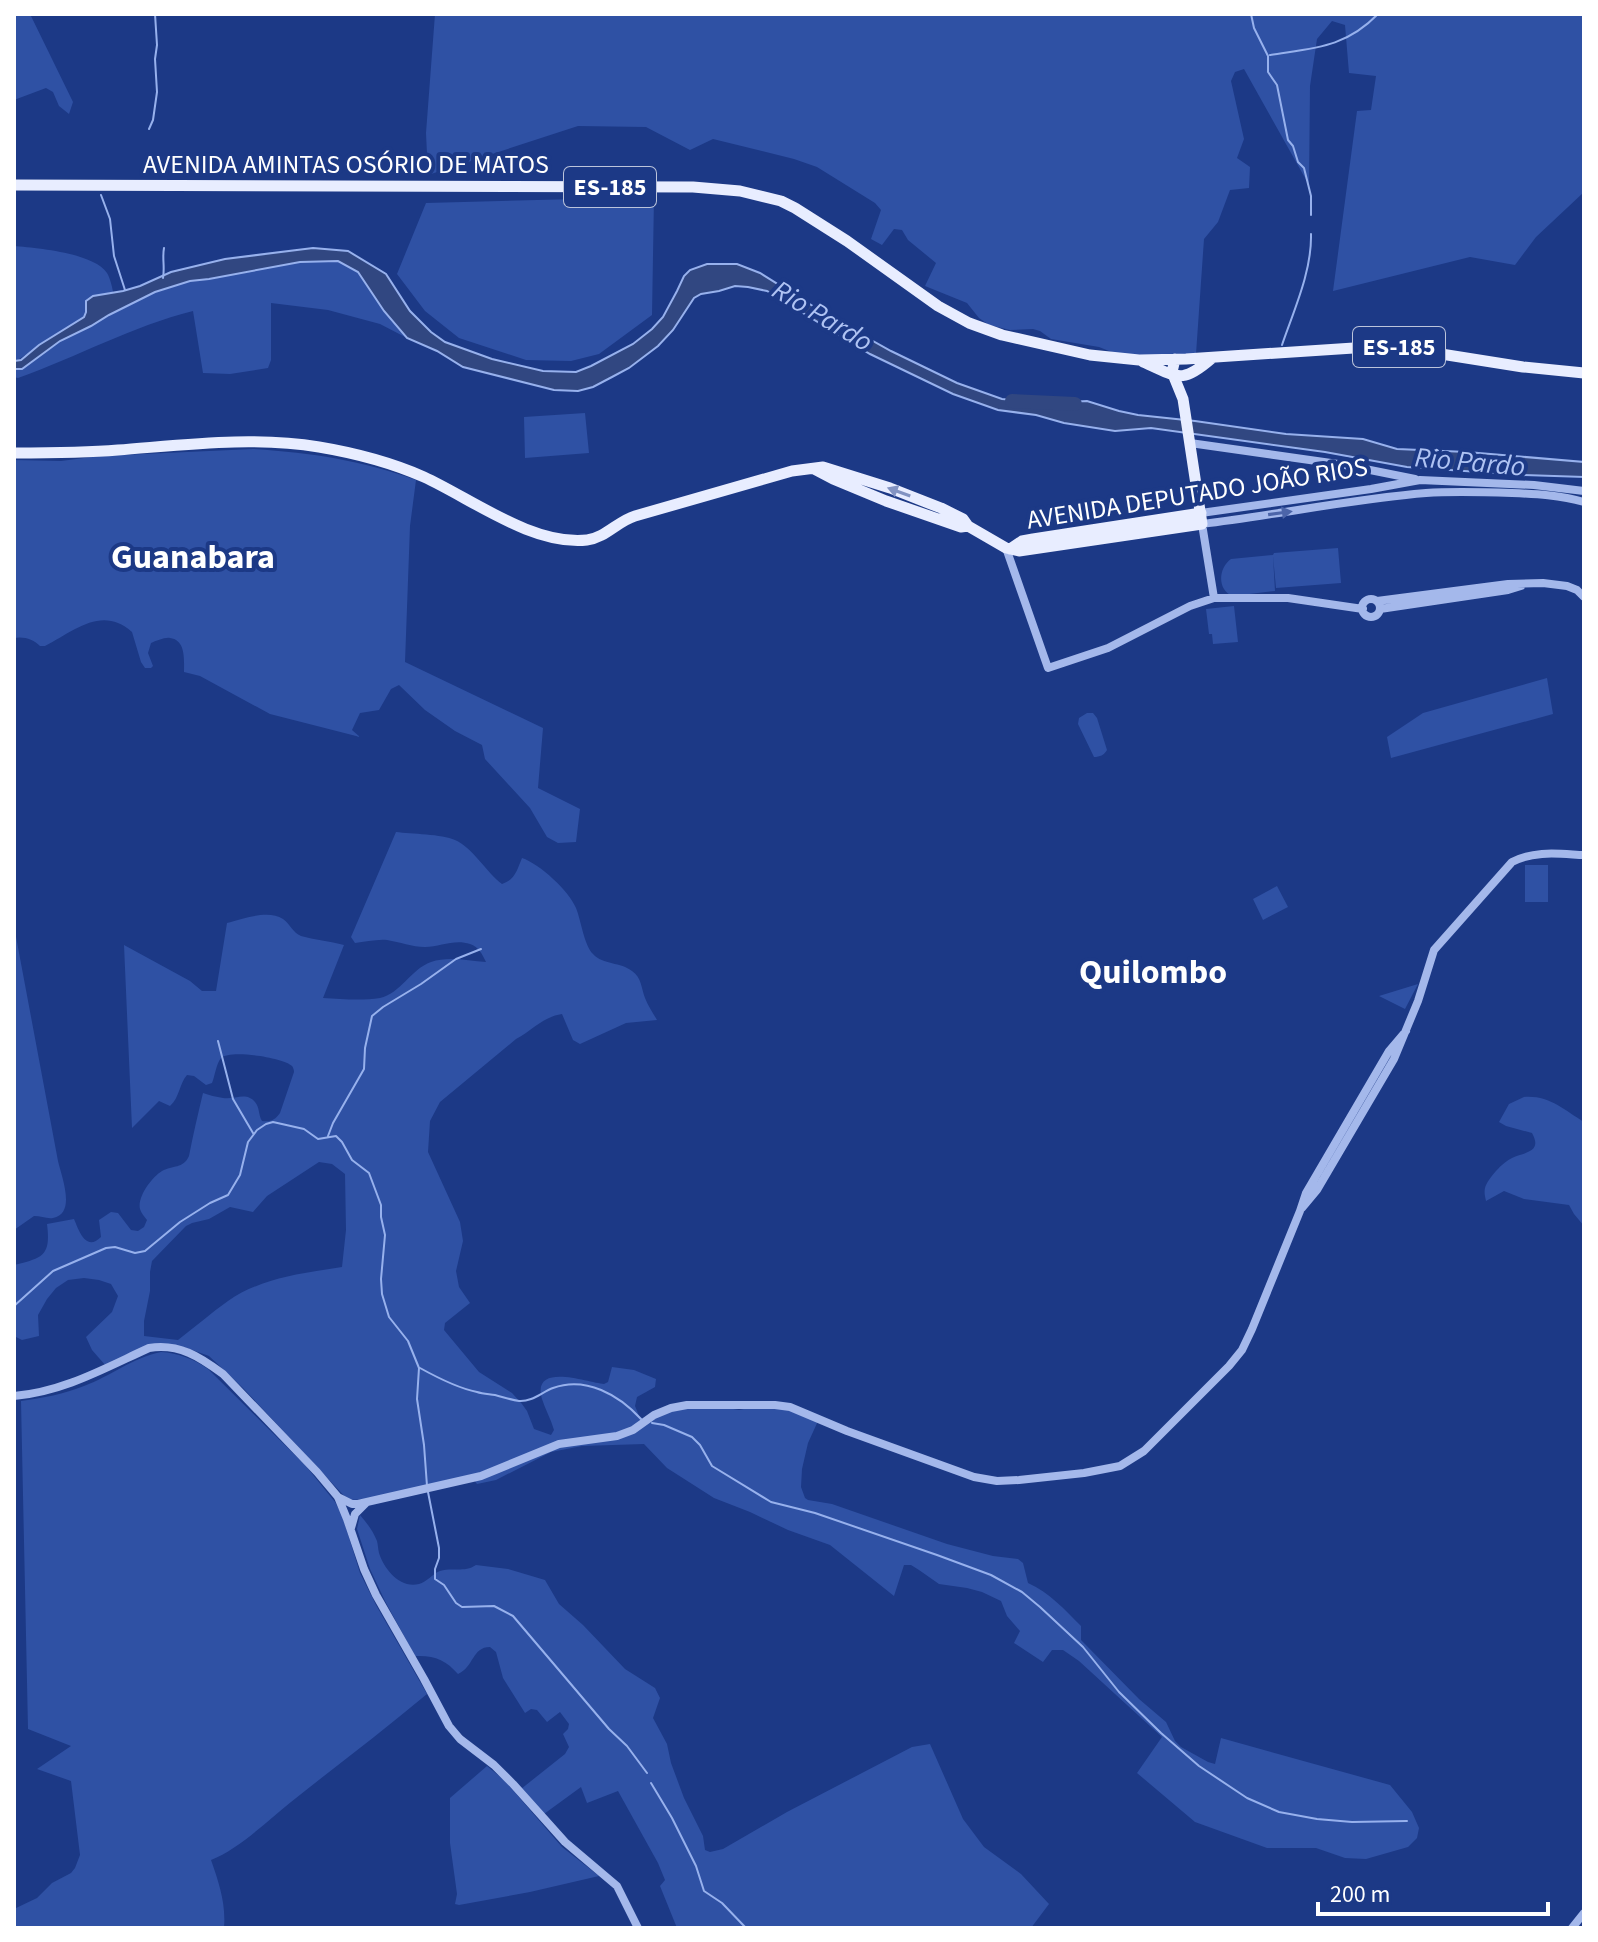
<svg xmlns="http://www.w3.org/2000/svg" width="1598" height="1942" font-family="'Source Sans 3',sans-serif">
	<rect width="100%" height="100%" fill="#1c3986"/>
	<!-- green -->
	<path fill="#2f51a4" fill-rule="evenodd" d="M14 14H30L73 102 69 114 59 106 53 92 46 88 14 100Z
		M435 14H1584V192L1536 237 1515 265 1470 257 1333 291 1357 111 1371 110 1376 76 1349 73 1345 25 1332 21 1317 39 1310 86 1309 185 1244 69 1235 72 1231 81 1244 139 1237 158 1250 167 1249 188 1230 190 1218 222 1204 239 1196 354 1119 355 1099 347 1051 339 1040 331 1033 329 1010 330 989 325 979 318 967 303 925 286 936 263 908 240 902 230 894 229 882 245 871 239 881 210 875 203 817 167 794 159 713 139 690 150 646 127 578 126 428 175 426 133Z
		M654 197 652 315 599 354 571 361 526 360 459 338 425 311 397 274 426 203Z
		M14 246C37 248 94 253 107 273 110 278 112 286 113 292L93 296 86 307 84 317 16 361H14Z
		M313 260 343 262 358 272 384 311 407 338 380 324 328 310 271 303V360L268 368 230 374 203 373 193 311C133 326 77 357 18 378L14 377V369L22 368 61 341 155 292 190 281 209 279 267 267Z
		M585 413 589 453 525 458 524 417Z
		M253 449C313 453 359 460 416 480L410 526 405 662 543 728 538 788 580 809 576 842 558 843 547 837 530 808 485 759 482 745 455 731 425 710 399 685 391 689 379 710 360 713 352 730 360 737 270 714 200 676 184 672C184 660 186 640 170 638 165 637 156 641 151 643L148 653 153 666 151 668H145L141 662 132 632C102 605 74 631 45 646H40C34 639 23 636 14 638V460L61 461 99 456Z
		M1338 548 1341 583 1276 588 1273 556 1275 591 1233 596C1217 591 1218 568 1231 559L1273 555 1274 553Z
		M1234 606 1238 642 1213 644 1212 634H1209L1206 609Z
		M1547 678 1553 714 1391 758 1387 737 1423 713Z
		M1087 713H1093L1097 718 1107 750C1104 755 1100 757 1094 757L1078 724 1079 718Z
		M396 832C411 834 442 834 455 840 472 847 487 873 502 884 515 880 517 870 522 858 540 864 569 891 576 908 581 920 584 945 593 954 603 965 621 962 632 971 642 978 641 988 645 998 648 1006 653 1013 657 1020L626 1023 580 1044 573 1040 562 1014C542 1017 532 1031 516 1039L440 1102 430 1121 428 1152 460 1222 463 1241 456 1271 459 1287 470 1303 445 1323 444 1330 479 1372 512 1393 522 1404 527 1411 534 1429 551 1435 554 1430C551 1419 545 1409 542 1399 531 1361 589 1383 604 1384L608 1382 612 1367 634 1370 656 1379 655 1387 637 1397 635 1406 642 1423 666 1410 705 1404 739 1410 758 1406H777L818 1421 808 1443 802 1469 801 1487 805 1498 808 1500 832 1504 947 1544 993 1556 1018 1559 1023 1563 1028 1583C1050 1593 1064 1609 1081 1626V1640L1139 1699 1166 1722 1175 1741 1181 1747 1208 1762 1215 1764 1221 1738 1390 1785 1412 1812 1419 1828 1417 1838 1408 1847 1366 1859 1345 1858 1316 1848H1267L1195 1822 1137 1773 1162 1737 1079 1661 1063 1650H1052L1043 1662 1014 1643 1020 1631 1007 1616 1001 1601 982 1592 967 1588 939 1584 919 1570 911 1565H904L894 1596 830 1545 788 1530 750 1512 714 1498 667 1468 644 1444 582 1446 551 1452 496 1480 477 1484 471 1476 368 1499 348 1500 243 1388 209 1356 184 1347 155 1345 106 1366 92 1350 86 1337 112 1312 118 1296 111 1284 99 1280 84 1278 68 1280 56 1288 47 1299 38 1315 39 1336 22 1340 14 1336V1265C43 1258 51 1256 47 1224L74 1219C79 1231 86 1252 101 1237L99 1220 111 1212 118 1213 131 1230 138 1231 144 1227 147 1220C144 1216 141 1213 140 1209 137 1197 152 1177 162 1171 173 1165 183 1169 189 1156 193 1135 198 1114 203 1093 209 1095 216 1097 223 1098 235 1100 246 1091 255 1102 260 1108 258 1114 262 1121 271 1122 275 1120 280 1113L294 1072C294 1070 293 1067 292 1066 284 1058 230 1049 221 1058 216 1064 215 1076 212 1083L206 1085 194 1076 187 1075C179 1084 180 1097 170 1106L159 1101 132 1128 124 945 190 981 202 991H216L227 923C243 919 268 909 283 919 290 924 293 933 301 936 314 940 330 941 344 945L323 998C341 999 362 1001 380 998 400 994 411 969 431 962 449 956 468 961 486 962 482 954 479 947 470 944 454 939 440 947 425 947 412 947 400 942 387 940 377 939 365 942 355 943L351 937ZM319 1162 332 1164 345 1174 346 1230 342 1267C303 1273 261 1278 228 1301 211 1313 195 1327 178 1340L144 1336V1321L150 1291V1272L152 1261 186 1226 192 1223 209 1219 230 1207 253 1212 267 1196Z
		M1525 865H1548V902H1525Z
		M1277 886 1288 907 1263 920 1253 899Z
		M14 926 58 1161C61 1175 77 1214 53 1218 47 1219 41 1216 34 1216L14 1230Z
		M1418 984 1405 1009 1379 996Z
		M1524 1097C1549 1095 1564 1110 1584 1122V1226L1574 1214 1569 1205 1524 1199 1504 1191 1486 1201C1485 1196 1484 1193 1485 1188 1488 1178 1503 1162 1512 1158 1524 1152 1543 1153 1532 1133L1506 1126 1499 1122 1509 1104Z
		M161 1352C178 1353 194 1359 208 1369L305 1465 335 1502 342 1515 360 1573 376 1605 427 1694C383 1731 336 1766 291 1802 267 1821 239 1849 211 1860 219 1883 226 1903 224 1928H14V1909L37 1898 52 1883 71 1873 75 1868 80 1855 71 1781 37 1769 71 1746 28 1729 21 1401C43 1398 64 1394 84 1386 111 1376 132 1358 161 1352Z
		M360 1515C367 1523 373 1531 377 1541 378 1545 378 1549 379 1553 384 1569 400 1589 419 1584 427 1582 432 1574 440 1571 452 1567 464 1573 476 1565L508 1569 545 1580 559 1604 583 1625 625 1669 655 1688 660 1698 653 1718 667 1744 671 1763 684 1798 703 1836 705 1850 710 1852 723 1849 787 1812 912 1747 930 1744 963 1819 984 1847 1021 1874 1049 1904 1031 1928H677L660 1886 665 1880 658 1863 618 1791 587 1803 581 1787 544 1814 521 1789 565 1754 569 1747 563 1734 568 1729 569 1724 560 1712 547 1722 537 1710 531 1709 525 1713 503 1678 496 1652 490 1647C472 1647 474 1667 458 1674 446 1660 434 1655 415 1656L385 1601 370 1569 357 1529Z
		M487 1766 504 1780 562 1847 599 1876 530 1892 459 1905 455 1904 457 1894 450 1843V1798Z"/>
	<!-- water -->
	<path fill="#314781" stroke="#97b1ed" stroke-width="2" d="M313 248 348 251 386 274 410 311 431 332 445 342 492 359 543 371 576 372 591 366 633 344 652 329 663 317 677 291 684 276 690 270 707 264H737L760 273 832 318 891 351 957 383 1002 399 1052 403 1087 401 1119 411 1138 415 1195 421 1286 434 1363 439 1397 449 1467 452 1584 462V477L1522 475 1407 467 1325 452 1151 428 1115 431 1064 423 1036 415 998 410 953 394 870 354 767 291 748 287 735 286 719 291 701 294 694 298 673 330 658 346 629 368 612 377 593 387 578 391 554 390 463 367 437 351 407 338 384 311 358 272 338 261 300 262 209 279 190 281 155 292 109 315 91 326 60 341 22 369H14V361L21 360 39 345 84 317 86 312V301L93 296 123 291 140 286 171 272 225 259Z"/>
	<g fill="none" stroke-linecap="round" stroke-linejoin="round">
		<!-- stream -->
		<path stroke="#97b1ed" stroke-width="2" d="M1251 14 1254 28 1268 56V72L1277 85 1288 140 1293 146 1298 162 1304 168 1311 196V215
			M1270 55C1314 48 1345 48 1378 14
			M149 129 153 120 157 92 155 59 157 45 155 14
			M101 195 110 219 114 256 125 290
			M163 278C165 267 162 258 164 248
			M1282 345C1294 310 1312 271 1311 234
			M218 1041 233 1099 253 1133
			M328 1136 333 1123 364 1069 365 1048 372 1016 383 1007 421 984 456 959 481 949
			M14 1306 53 1271 106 1248 115 1247 135 1253 145 1251 180 1222 210 1203 228 1195 240 1175 248 1142 257 1130 266 1124 273 1122 304 1129 318 1139 336 1136 342 1142 352 1160 369 1173 381 1205V1217L385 1235 381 1279 382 1294 389 1317 408 1341 419 1368 417 1399 424 1445 427 1486
			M420 1368C438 1378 457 1388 477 1392 483 1394 489 1394 495 1395 503 1397 511 1400 519 1401 532 1402 542 1392 553 1388 586 1376 619 1395 641 1419
			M652 1423 664 1425 692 1437 700 1445 712 1466 771 1502 815 1513 937 1555 991 1575 1022 1592 1040 1607 1083 1647 1119 1692 1161 1733 1199 1766 1247 1798 1279 1812 1317 1819 1352 1822 1407 1821
			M428 1492 439 1548V1558L435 1569V1579L444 1585 456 1603 462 1607 494 1606 513 1616 609 1729 627 1746 647 1773
			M651 1783 672 1818 696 1866 704 1891 722 1903 746 1928"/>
		<!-- river -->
		<path stroke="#314781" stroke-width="14" d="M1012 401 1075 404"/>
		<!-- minor -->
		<path stroke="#a4b8eb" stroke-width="8" d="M1190 443 1345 465 1415 479
			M1201 513 1371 489 1420 480 1534 485 1584 491
			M1006 548 1048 668 1108 648 1190 606 1214 598H1288L1363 609
			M1214 598 1202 524C1277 515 1351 499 1426 493 1454 491 1483 492 1512 493 1536 494 1560 495 1584 502
			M1362 608a9 9 0 1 1 18 0a9 9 0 1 1-18 0Z
			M1377 601 1508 584 1543 583 1567 586 1577 590 1584 597
			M1380 609 1508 590 1521 586
			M1302 1208 1317 1190 1394 1059 1418 1001 1434 950 1512 862C1535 850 1560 854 1584 855
			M14 1396C63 1392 105 1368 149 1348 179 1343 200 1357 223 1374L317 1472 338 1497 347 1519 364 1569 376 1595 424 1679 449 1726 460 1739 494 1765 513 1784 565 1842 617 1886 638 1928
			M338 1497 352 1504H358L481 1476 559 1444 617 1436 633 1430 654 1415 671 1408 687 1405H775L790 1407 847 1431 974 1477 997 1481 1019 1480 1084 1473 1120 1466 1144 1451 1229 1366 1242 1350 1252 1329 1300 1211 1306 1193 1389 1051 1406 1031
			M351 1528 355 1514 366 1503
			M1572 1928 1584 1913"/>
		<!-- major -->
		<path stroke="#e8edff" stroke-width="11" d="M14 185 693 187 740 191 781 201 795 208 847 241 938 306 969 323 1002 335 1090 355 1139 360 1186 359 1369 347H1397L1523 367 1584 373
			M1143 362C1178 377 1181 385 1212 358
			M14 453C49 453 83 453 118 450 184 445 252 436 319 447 355 453 390 462 424 477 472 499 533 546 587 540 605 538 618 521 635 516L792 471 823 467 890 488 941 508 963 519 968 526 1006 548 1019 551 1202 524 1183 399 1172 372 1175 359
			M814 469 833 479 886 501 961 527 968 526
			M1010 549 1022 541 1033 539 1201 513"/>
	</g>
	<!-- one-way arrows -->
	<defs><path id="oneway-solid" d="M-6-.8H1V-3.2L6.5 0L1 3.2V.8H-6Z" transform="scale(2)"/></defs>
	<use fill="#8293c2" href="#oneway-solid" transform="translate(899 492) rotate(-160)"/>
	<use fill="#4c65a9" href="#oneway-solid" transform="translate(1280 513) rotate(-8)"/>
	<g text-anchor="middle" stroke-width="8" stroke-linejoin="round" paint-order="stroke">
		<!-- shield labels -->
		<g fill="#1c3986" stroke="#bbc4db" stroke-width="2">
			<rect x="564" y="167" width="92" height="40" rx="6"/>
			<rect x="1353" y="327" width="92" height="40" rx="6"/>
		</g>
		<g font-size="24" font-weight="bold" fill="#fff">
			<text x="610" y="195">ES-185</text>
			<text x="1399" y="355">ES-185</text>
		</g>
		<!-- street labels -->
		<g font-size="26" fill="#fff" stroke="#1c3986">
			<text x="346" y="173">AVENIDA AMINTAS OSÓRIO DE MATOS</text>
			<text transform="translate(1197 493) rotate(-9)" y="9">AVENIDA DEPUTADO JOÃO RIOS</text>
		</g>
		<!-- water labels -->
		<g font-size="28" font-style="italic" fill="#afc3f3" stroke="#1c3986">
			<text transform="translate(823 315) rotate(31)" y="10">Rio Pardo</text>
			<text transform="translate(1470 461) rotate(5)" y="10">Rio Pardo</text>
		</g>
		<!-- district labels -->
		<g font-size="34" font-weight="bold" fill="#fff" stroke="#1c3986">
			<text x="193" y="568">Guanabara</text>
			<text x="1153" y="983">Quilombo</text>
		</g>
	</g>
	<!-- border -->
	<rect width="1598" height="1942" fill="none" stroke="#ffffff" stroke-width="32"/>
	<!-- scale -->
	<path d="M1318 1902v12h230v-12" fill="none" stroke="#ffffff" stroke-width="4"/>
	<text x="1330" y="1902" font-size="24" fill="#ffffff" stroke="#1c3986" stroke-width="6" paint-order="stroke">200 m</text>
</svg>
